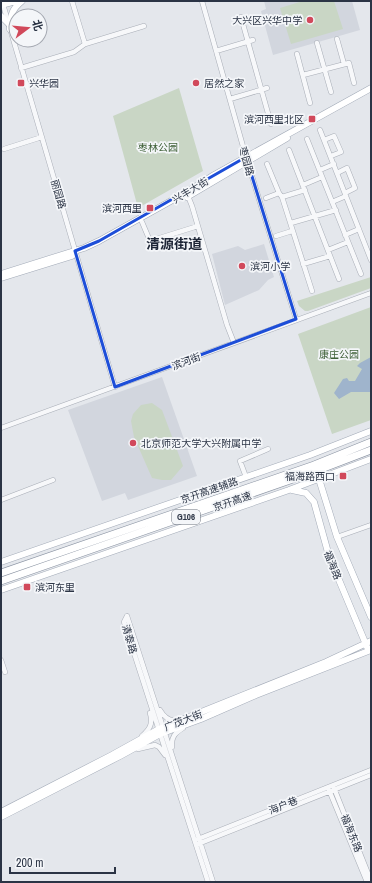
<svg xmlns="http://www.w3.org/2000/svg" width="372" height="883" font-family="'Archivo Narrow','Noto Sans SC',sans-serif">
	<rect width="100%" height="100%" fill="#e4e7ec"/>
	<!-- built -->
	<path fill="#d2d6de" d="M264 1H352L360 30 273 55 261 11 266 9Z
		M264 244 274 277 268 280 259 290 225 305 212 254 238 246 245 250Z
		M162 377 197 476 128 500 125 493 102 501 68 410Z"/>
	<!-- green -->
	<path fill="#c9d6c5" d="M303 1H334L343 29 291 44 280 8Z
		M179 88 203 171 138 208 113 116Z
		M371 277V288L308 311H305L299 306 297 301Z
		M371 307V420L332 434 298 334Z
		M152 403 162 410 183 466 171 480H162L152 478 134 437 131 421 133 414 141 405Z"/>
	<!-- water -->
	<path fill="#9fb4cc" d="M371 357V392H351L339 399 334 393 343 379 347 378 349 381H355L362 369 357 366 360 363Z"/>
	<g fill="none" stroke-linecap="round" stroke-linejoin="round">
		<!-- minor casing -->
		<g stroke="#a9aeb7" stroke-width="5.5">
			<path id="minor" d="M2 1 115 387
				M72 1 85 44
				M202 1 246 157 296 319
				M241 17 271 124
				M337 39 344 64
				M317 43 331 92
				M216 51 253 40
				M297 54 310 103
				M21 68 74 52 85 44 144 26
				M303 75 349 63 354 83
				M230 99 267 88
				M320 130 371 260
				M307 139 361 274
				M324 140 334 136 341 152 331 156
				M4 149 42 137
				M289 150 339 279
				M267 164 279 193 282 197 312 291
				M320 170 334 164
				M337 173 347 168 355 188 345 193
				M303 185 322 177
				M188 196 192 206 227 325 234 343
				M282 197 305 190
				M266 198 279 193
				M332 202 346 196
				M142 222 150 241 198 226
				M291 223 336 210
				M345 235 359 229
				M276 236 292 231
				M328 250 348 242
				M303 264 330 256
				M1 428C125 384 247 337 371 293
				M246 477 240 461 268 449
				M1 500 53 480
				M337 537 371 525
				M127 616 124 622 208 882
				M127 616 213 882
				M1 660 5 672
				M160 710C164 717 169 722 178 720
				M142 736C150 729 153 724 150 713
				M172 747C171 737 175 733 183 728
				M138 749 155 745 159 747 165 755
				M334 788 371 881
				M329 790 367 882
				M198 839 371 770
				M198 844 371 775"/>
		</g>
		<!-- major casing -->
		<g stroke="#a3abb8" stroke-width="7">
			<path id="major" d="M1 5 16 1
				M1 16 9 24
				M10 29C11 15 11 10 22 1
				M187 197 287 138
				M1 274 84 248 99 241 187 192 214 175 371 88
				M1 278 72 256
				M319 479 337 537 371 617
				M292 490 306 493 314 502 329 556 367 647
				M1 562 310 455 371 431
				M1 590 289 490 371 459
				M1 812 112 755 159 729 326 662 371 641
				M1 817 120 756 160 734 201 719 256 695 371 650"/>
		</g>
		<!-- highway casing -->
		<g stroke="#8b94a3" stroke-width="8">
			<path id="highway" d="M1 573 314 465 371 442
				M1 581 316 471 371 450"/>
		</g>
		<!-- minor -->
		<use href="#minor" stroke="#f7f8fa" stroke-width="4.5"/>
		<!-- major -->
		<use href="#major" stroke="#fff" stroke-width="6"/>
		<!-- highway -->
		<use href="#highway" stroke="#fff" stroke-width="7"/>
	</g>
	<!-- marked area -->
	<path fill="none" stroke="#1d4ed8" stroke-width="3" stroke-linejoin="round" d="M246 157 296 319 115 387 75 251 99 241Z"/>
	<!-- markers -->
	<g fill="#d1495b" stroke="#f4f6f9" stroke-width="1.5">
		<circle cx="310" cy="20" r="4"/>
		<rect x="17" y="79" width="8" height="8" rx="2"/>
		<circle cx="196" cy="83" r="4"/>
		<rect x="308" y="115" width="8" height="8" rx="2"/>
		<rect x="146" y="204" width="8" height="8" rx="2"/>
		<circle cx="242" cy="266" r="4"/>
		<circle cx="133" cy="443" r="4"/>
		<rect x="339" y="472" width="8" height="8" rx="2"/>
		<rect x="23" y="583" width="8" height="8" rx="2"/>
	</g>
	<g text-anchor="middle" stroke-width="3.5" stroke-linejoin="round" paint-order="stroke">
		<!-- shield labels -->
		<rect fill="#f4f6f9" stroke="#676e7b" stroke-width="1" x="172" y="510" width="28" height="14" rx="3"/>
		<g font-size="9" font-weight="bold" fill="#2b3445">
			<text x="186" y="520">G106</text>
		</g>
		<!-- poi labels -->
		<g font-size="10" fill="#2b3445" stroke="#f4f6f9" text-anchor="start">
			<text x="302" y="24" text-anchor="end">大兴区兴华中学</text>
			<text x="29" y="87">兴华园</text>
			<text x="204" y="87">居然之家</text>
			<text x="304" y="123" text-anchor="end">滨河西里北区</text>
			<text x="142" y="212" text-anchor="end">滨河西里</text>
			<text x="250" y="270">滨河小学</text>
			<text x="141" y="447">北京师范大学大兴附属中学</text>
			<text x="335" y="480" text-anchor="end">福海路西口</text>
			<text x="35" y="591">滨河东里</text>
		</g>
		<!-- park labels -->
		<g font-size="10" fill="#3f6138" stroke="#f4f6f9">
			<text x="158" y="151">枣林公园</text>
			<text x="339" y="358">康庄公园</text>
		</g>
		<!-- street labels -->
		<g font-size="10" fill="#2b3445" stroke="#f4f6f9">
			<text transform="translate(247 161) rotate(74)" y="4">枣园路</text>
			<text transform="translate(190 190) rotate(-31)" y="4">兴丰大街</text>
			<text transform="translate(59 194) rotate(74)" y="4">丽园路</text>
			<text transform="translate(186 361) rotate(-21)" y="4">滨河街</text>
			<text transform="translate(209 490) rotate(-19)" y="4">京开高速辅路</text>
			<text transform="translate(232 501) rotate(-19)" y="4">京开高速</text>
			<text transform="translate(333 565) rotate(68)" y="4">福海路</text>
			<text transform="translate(130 639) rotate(74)" y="4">清泰路</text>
			<text transform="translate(183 720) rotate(-21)" y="4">广茂大街</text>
			<text transform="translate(283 805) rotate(-22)" y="4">海户巷</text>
			<text transform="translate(352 833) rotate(68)" y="4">福海东路</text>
		</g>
		<!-- district labels -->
		<g font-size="14" font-weight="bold" fill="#1d2536" stroke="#f4f6f9">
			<text x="174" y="249">清源街道</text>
		</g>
	</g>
	<!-- border -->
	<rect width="372" height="883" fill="none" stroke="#2b3445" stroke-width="4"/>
	<!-- north arrow -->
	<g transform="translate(28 28) rotate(74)"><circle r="19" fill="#f4f6f9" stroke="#a4a8b1"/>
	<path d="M0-3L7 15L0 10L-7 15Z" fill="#d1495b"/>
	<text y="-6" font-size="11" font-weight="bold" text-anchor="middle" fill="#2b3445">北</text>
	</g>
	<!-- scale -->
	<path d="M10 867v6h105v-6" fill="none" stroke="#2b3445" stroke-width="2"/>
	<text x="16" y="867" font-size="12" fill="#2b3445" stroke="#f4f6f9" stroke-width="3" paint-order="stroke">200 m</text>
</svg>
